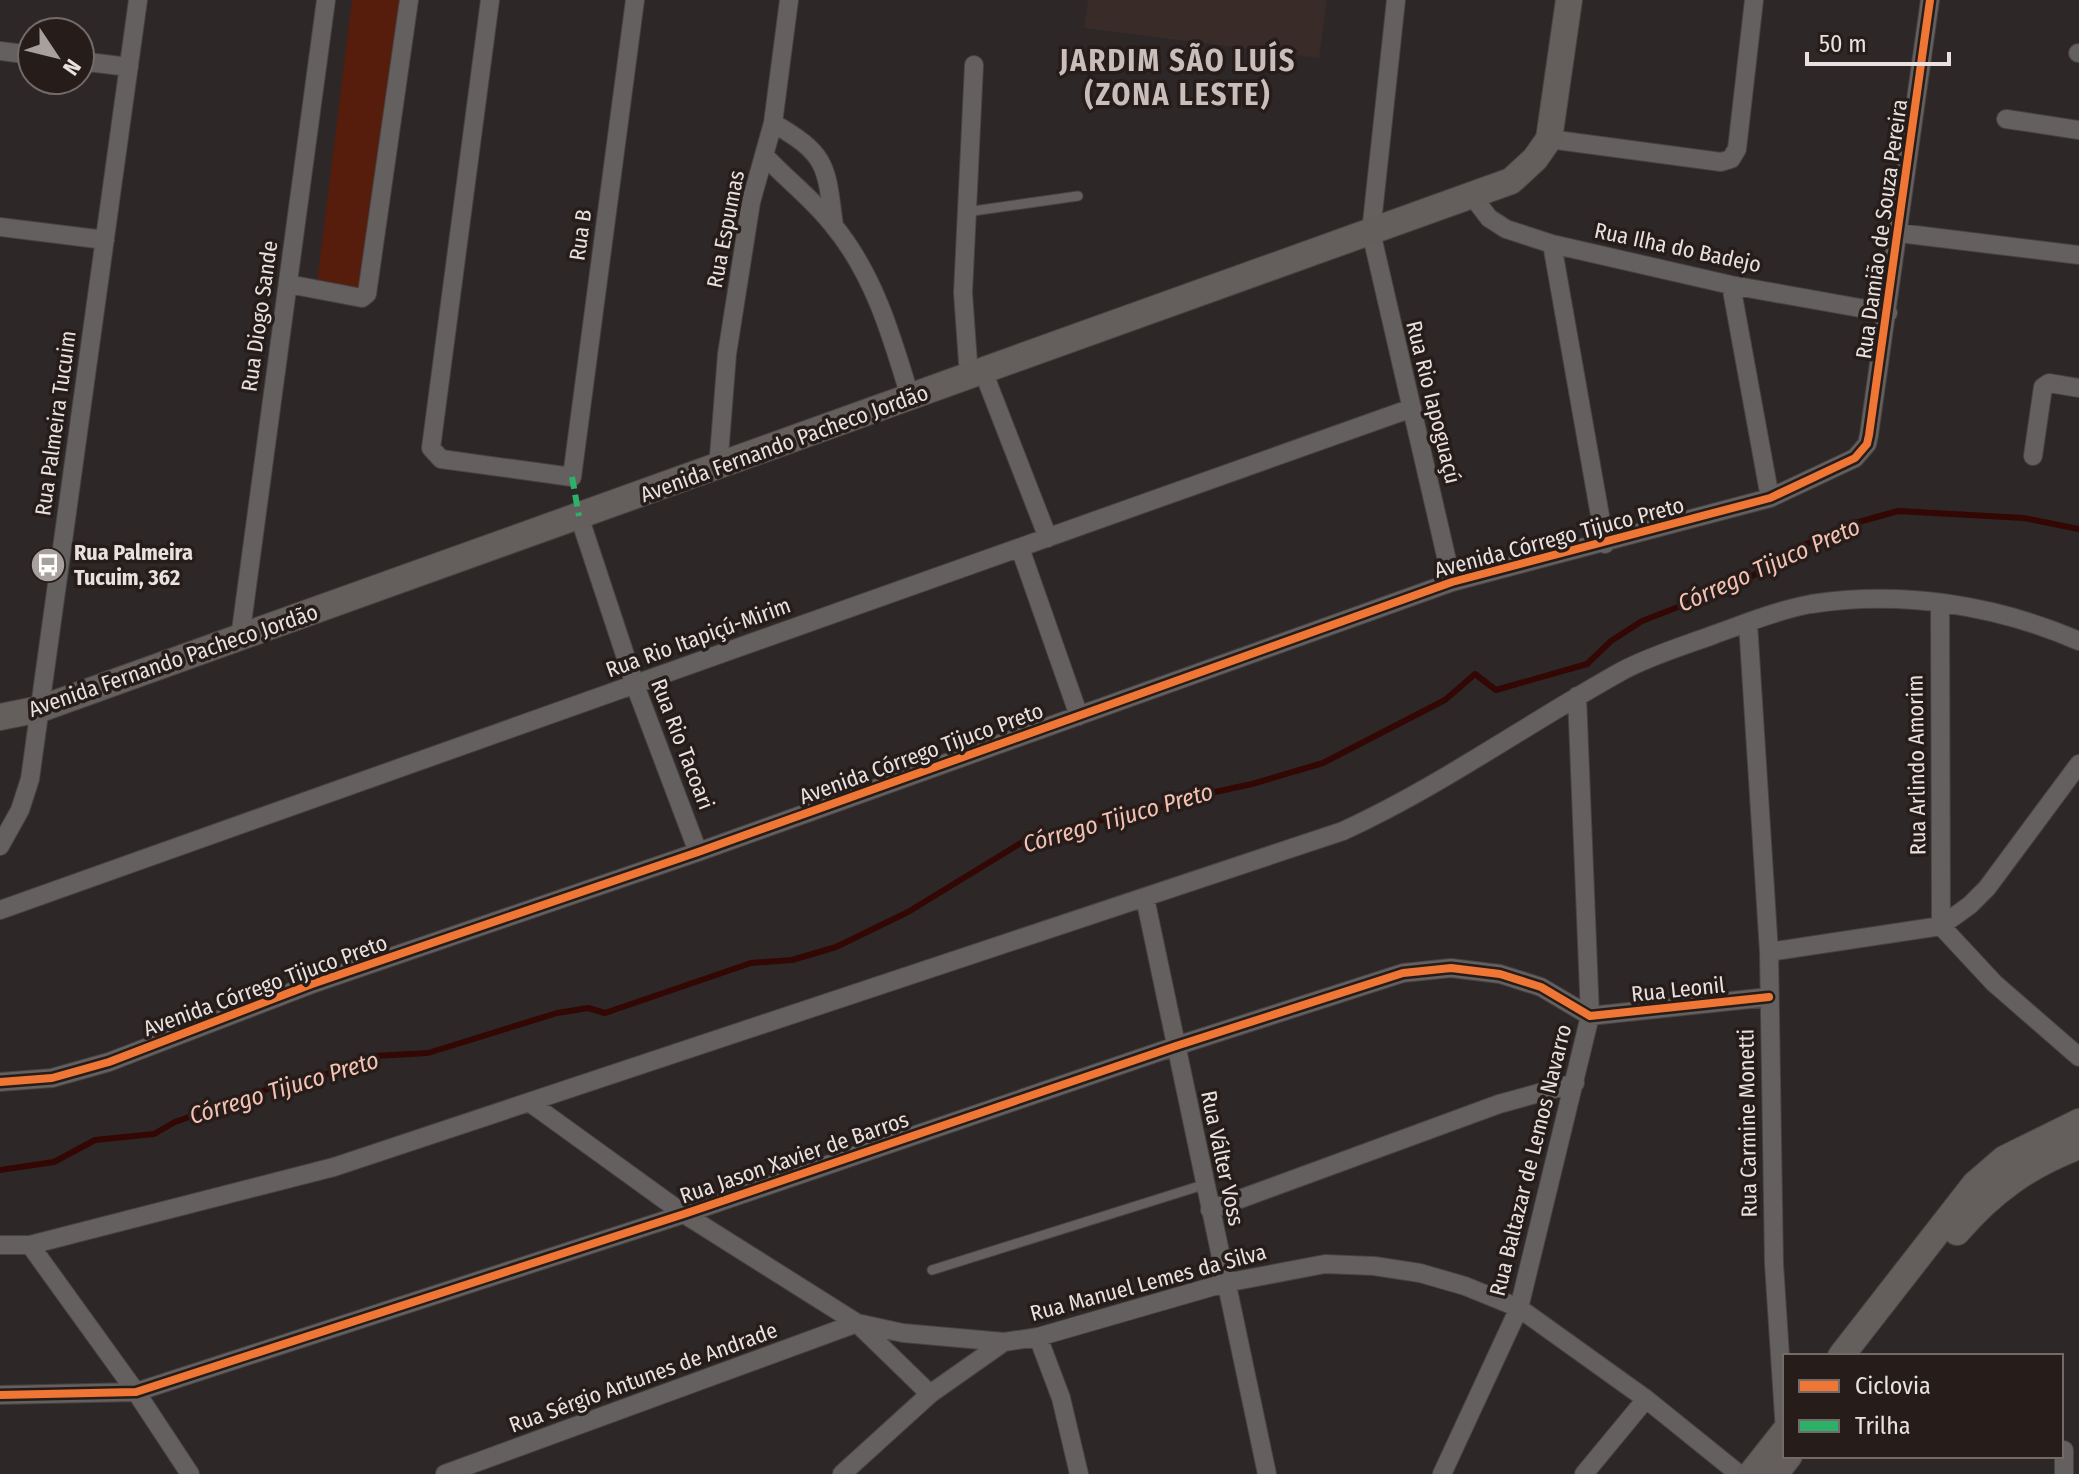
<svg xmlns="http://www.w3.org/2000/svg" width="2079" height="1474" font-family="'Fira Sans Condensed',sans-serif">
	<rect width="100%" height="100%" fill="#2d2827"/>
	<!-- built -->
	<path fill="#392b27" d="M1088 0H1327L1319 58 1084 28Z"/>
	<!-- green -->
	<path fill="#561c0c" d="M352 0H403L364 291 317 284Z"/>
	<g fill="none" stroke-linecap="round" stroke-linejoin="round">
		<!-- stream -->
		<path stroke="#320704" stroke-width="6" d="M0 1170 54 1162 95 1140 154 1134 175 1122 279 1085 335 1072 374 1056 428 1053 557 1013 588 1008 605 1013 751 963 792 960 836 947 908 912 1029 838 1101 820 1144 816 1173 801 1252 784 1323 763 1445 700 1475 674 1496 690 1587 664 1611 641 1642 621 1745 581 1787 553 1848 525 1898 511 2024 518 2079 529"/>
		<!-- lane casing -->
		<g stroke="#474342" stroke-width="11">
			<path id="lane" d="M966 212 1078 196
				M932 1270 1203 1185"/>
		</g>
		<!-- street casing -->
		<g stroke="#474342" stroke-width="20">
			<path id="street" d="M490 0 431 448 441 459 572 477 635 0
				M1396 0 1371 232 1452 582
				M0 51 32 55
				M2078 53H2079
				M80 61 129 67
				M2006 119 2079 130
				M773 123C828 155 826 165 834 226
				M1549 139 1721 162 1731 159 1737 149 1754 0
				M764 155C786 179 813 199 833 225 874 274 892 337 910 397
				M1473 197 1489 218 1506 229 1552 244 1731 285 1888 313
				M0 227 105 240
				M1899 233 2079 255
				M1552 244 1605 544
				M288 284 362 298 367 294 409 0
				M1731 285 1770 498
				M983 371 1048 538
				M969 376 963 293 974 65
				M2033 456 2043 387 2049 383 2079 388
				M718 469 727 354 751 202 773 123 789 0
				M579 516 635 685 698 852
				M1020 548 1079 716
				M1940 603 1941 926
				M1748 623 1769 952 1774 1264 1785 1432
				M240 638 326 0
				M0 846 20 810 30 779 138 0
				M1145 898 1267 1474
				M0 910 1412 408
				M1941 926 1970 905 1987 888 2079 764
				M1769 952 1941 926 1994 983 2079 1057
				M0 1082 52 1078 109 1062 312 984 698 852 1452 582 1770 498 1855 458 1867 444 1869 435 1930 0
				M529 1102 684 1214 857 1323 930 1394
				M1210 1210 1499 1104 1575 1083
				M0 1245H30L334 1167 1343 831C1441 786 1528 723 1622 671 1650 656 1683 646 1713 635 1744 624 1778 610 1811 604 1902 590 1996 605 2079 641
				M30 1245 136 1392 190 1474
				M1038 1337 1061 1398 1079 1474
				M0 1395 136 1392 684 1214 1176 1046 1403 973 1451 968 1500 974 1541 987 1590 1016 1769 997
				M2064 1450V1474
				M445 1474 857 1323 903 1333 1004 1342
				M842 1474 930 1394 1004 1342 1038 1337 1225 1283 1325 1264 1374 1266 1420 1273 1465 1286 1519 1308 1646 1399 1739 1474
				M1442 1474 1519 1308 1590 1016 1577 696
				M1584 1474 1646 1399"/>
		</g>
		<!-- secondary casing -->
		<g stroke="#474342" stroke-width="28">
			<path id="secondary" d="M0 717 40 709 1511 181 1535 159 1549 139 1569 0
				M1957 1232C1992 1191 2029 1165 2079 1146
				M1841 1356 1975 1184 2004 1159 2079 1122
				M1751 1474 1785 1431
				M1775 1474 1789 1456"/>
		</g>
		<!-- lane -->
		<use href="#lane" stroke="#63605f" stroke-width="9"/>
		<!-- street -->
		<use href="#street" stroke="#63605f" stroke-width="18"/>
		<!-- secondary -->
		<use href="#secondary" stroke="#645e5c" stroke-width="26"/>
		<!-- quiet -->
		<path stroke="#2db169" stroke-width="6" stroke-dasharray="12 6" stroke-linecap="butt" d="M572 477 579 516"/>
		<!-- cycleway casing -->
		<g stroke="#261d1a" stroke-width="13">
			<path id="cycleway" d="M0 1082 52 1078 109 1062 312 984 698 852 1452 582 1770 498 1855 458 1867 444 1869 435 1930 0
				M0 1395 136 1392 684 1214 1176 1046 1403 973 1451 968 1500 974 1541 987 1590 1016 1769 997"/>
		</g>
		<!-- cycleway -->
		<use href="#cycleway" stroke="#f07635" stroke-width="8"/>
	</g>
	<!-- icons -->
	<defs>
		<g id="bus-disc" transform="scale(1.8)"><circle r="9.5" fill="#a7a09f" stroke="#261d1a"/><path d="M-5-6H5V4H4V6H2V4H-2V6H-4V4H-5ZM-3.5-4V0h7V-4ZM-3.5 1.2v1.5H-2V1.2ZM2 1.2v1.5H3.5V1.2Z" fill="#fff"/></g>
	</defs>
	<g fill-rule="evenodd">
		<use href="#bus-disc" x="48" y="565"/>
	</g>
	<g text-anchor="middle" stroke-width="7" stroke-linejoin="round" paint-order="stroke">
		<!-- street labels -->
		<g font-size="22" fill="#e8e1e0" stroke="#261d1a">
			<text transform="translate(725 229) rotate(-79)" y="8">Rua Espumas</text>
			<text transform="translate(1881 229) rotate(-82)" y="8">Rua Damião de Souza Pereira</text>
			<text transform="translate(580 235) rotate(-82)" y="8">Rua B</text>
			<text transform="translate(1678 247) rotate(12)" y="8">Rua Ilha do Badejo</text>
			<text transform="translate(259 316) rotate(-82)" y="8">Rua Diogo Sande</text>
			<text transform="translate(1434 402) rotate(76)" y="8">Rua Rio Iapoguaçú</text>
			<text transform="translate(55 423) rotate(-82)" y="8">Rua Palmeira Tucuim</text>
			<text transform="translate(784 443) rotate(-20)" y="8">Avenida Fernando Pacheco Jordão</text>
			<text transform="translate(1559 537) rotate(-15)" y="8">Avenida Córrego Tijuco Preto</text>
			<text transform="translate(698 637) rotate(-20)" y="8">Rua Rio Itapiçú-Mirim</text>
			<text transform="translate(173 660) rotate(-19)" y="8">Avenida Fernando Pacheco Jordão</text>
			<text transform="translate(683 744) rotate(69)" y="8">Rua Rio Tacoari</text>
			<text transform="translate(921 753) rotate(-20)" y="8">Avenida Córrego Tijuco Preto</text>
			<text transform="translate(1916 765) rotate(-91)" y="8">Rua Arlindo Amorim</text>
			<text transform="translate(265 985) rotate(-20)" y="8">Avenida Córrego Tijuco Preto</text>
			<text transform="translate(1678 989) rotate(-6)" y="8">Rua Leonil</text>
			<text transform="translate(1747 1123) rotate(-91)" y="8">Rua Carmine Monetti</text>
			<text transform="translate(794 1157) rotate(-19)" y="8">Rua Jason Xavier de Barros</text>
			<text transform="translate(1223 1158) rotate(78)" y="8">Rua Válter Voss</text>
			<text transform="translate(1530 1160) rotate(-76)" y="8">Rua Baltazar de Lemos Navarro</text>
			<text transform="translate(1148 1282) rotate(-15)" y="8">Rua Manuel Lemes da Silva</text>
			<text transform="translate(643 1377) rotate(-20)" y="8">Rua Sérgio Antunes de Andrade</text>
		</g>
		<!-- poi labels -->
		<g font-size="22" font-weight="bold" fill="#e8e1e0" stroke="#261d1a" text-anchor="start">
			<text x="74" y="560">Rua Palmeira<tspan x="74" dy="25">Tucuim, 362</tspan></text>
		</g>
		<!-- water labels -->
		<g font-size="24" font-style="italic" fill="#f4c1b3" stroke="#261d1a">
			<text transform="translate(1769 565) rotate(-24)" y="8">Córrego Tijuco Preto</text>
			<text transform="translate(1118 818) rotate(-16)" y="8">Córrego Tijuco Preto</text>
			<text transform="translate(284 1088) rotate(-17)" y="8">Córrego Tijuco Preto</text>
		</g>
		<!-- district labels -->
		<g font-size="30" font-weight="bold" letter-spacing="2" fill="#cabebb" stroke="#261d1a">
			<text x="1178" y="71">JARDIM SÃO LUÍS<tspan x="1178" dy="34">(ZONA LESTE)</tspan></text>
		</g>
	</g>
	<!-- legend -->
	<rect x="1783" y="1354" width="280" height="104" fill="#261d1a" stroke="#746b69" stroke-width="2"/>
	<rect x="1799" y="1380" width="40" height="12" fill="#f07635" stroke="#746b69" stroke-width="2"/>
	<text x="1855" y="1394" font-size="24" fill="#e8e1e0">Ciclovia</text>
	<rect x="1799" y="1420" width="40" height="12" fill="#2db169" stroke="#746b69" stroke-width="2"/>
	<text x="1855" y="1434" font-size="24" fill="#e8e1e0">Trilha</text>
	<!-- north arrow -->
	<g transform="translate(56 56) rotate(125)"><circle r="38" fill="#261d1a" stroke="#746b69" stroke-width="2"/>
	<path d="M0-6L14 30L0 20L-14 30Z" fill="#a7a09f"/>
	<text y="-12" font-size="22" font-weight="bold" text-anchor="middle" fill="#e8e1e0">N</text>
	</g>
	<!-- scale -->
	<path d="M1807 52v12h142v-12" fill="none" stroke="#e8e1e0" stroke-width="4"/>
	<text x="1819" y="52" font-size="24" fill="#e8e1e0" stroke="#261d1a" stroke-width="6" paint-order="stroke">50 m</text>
</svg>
